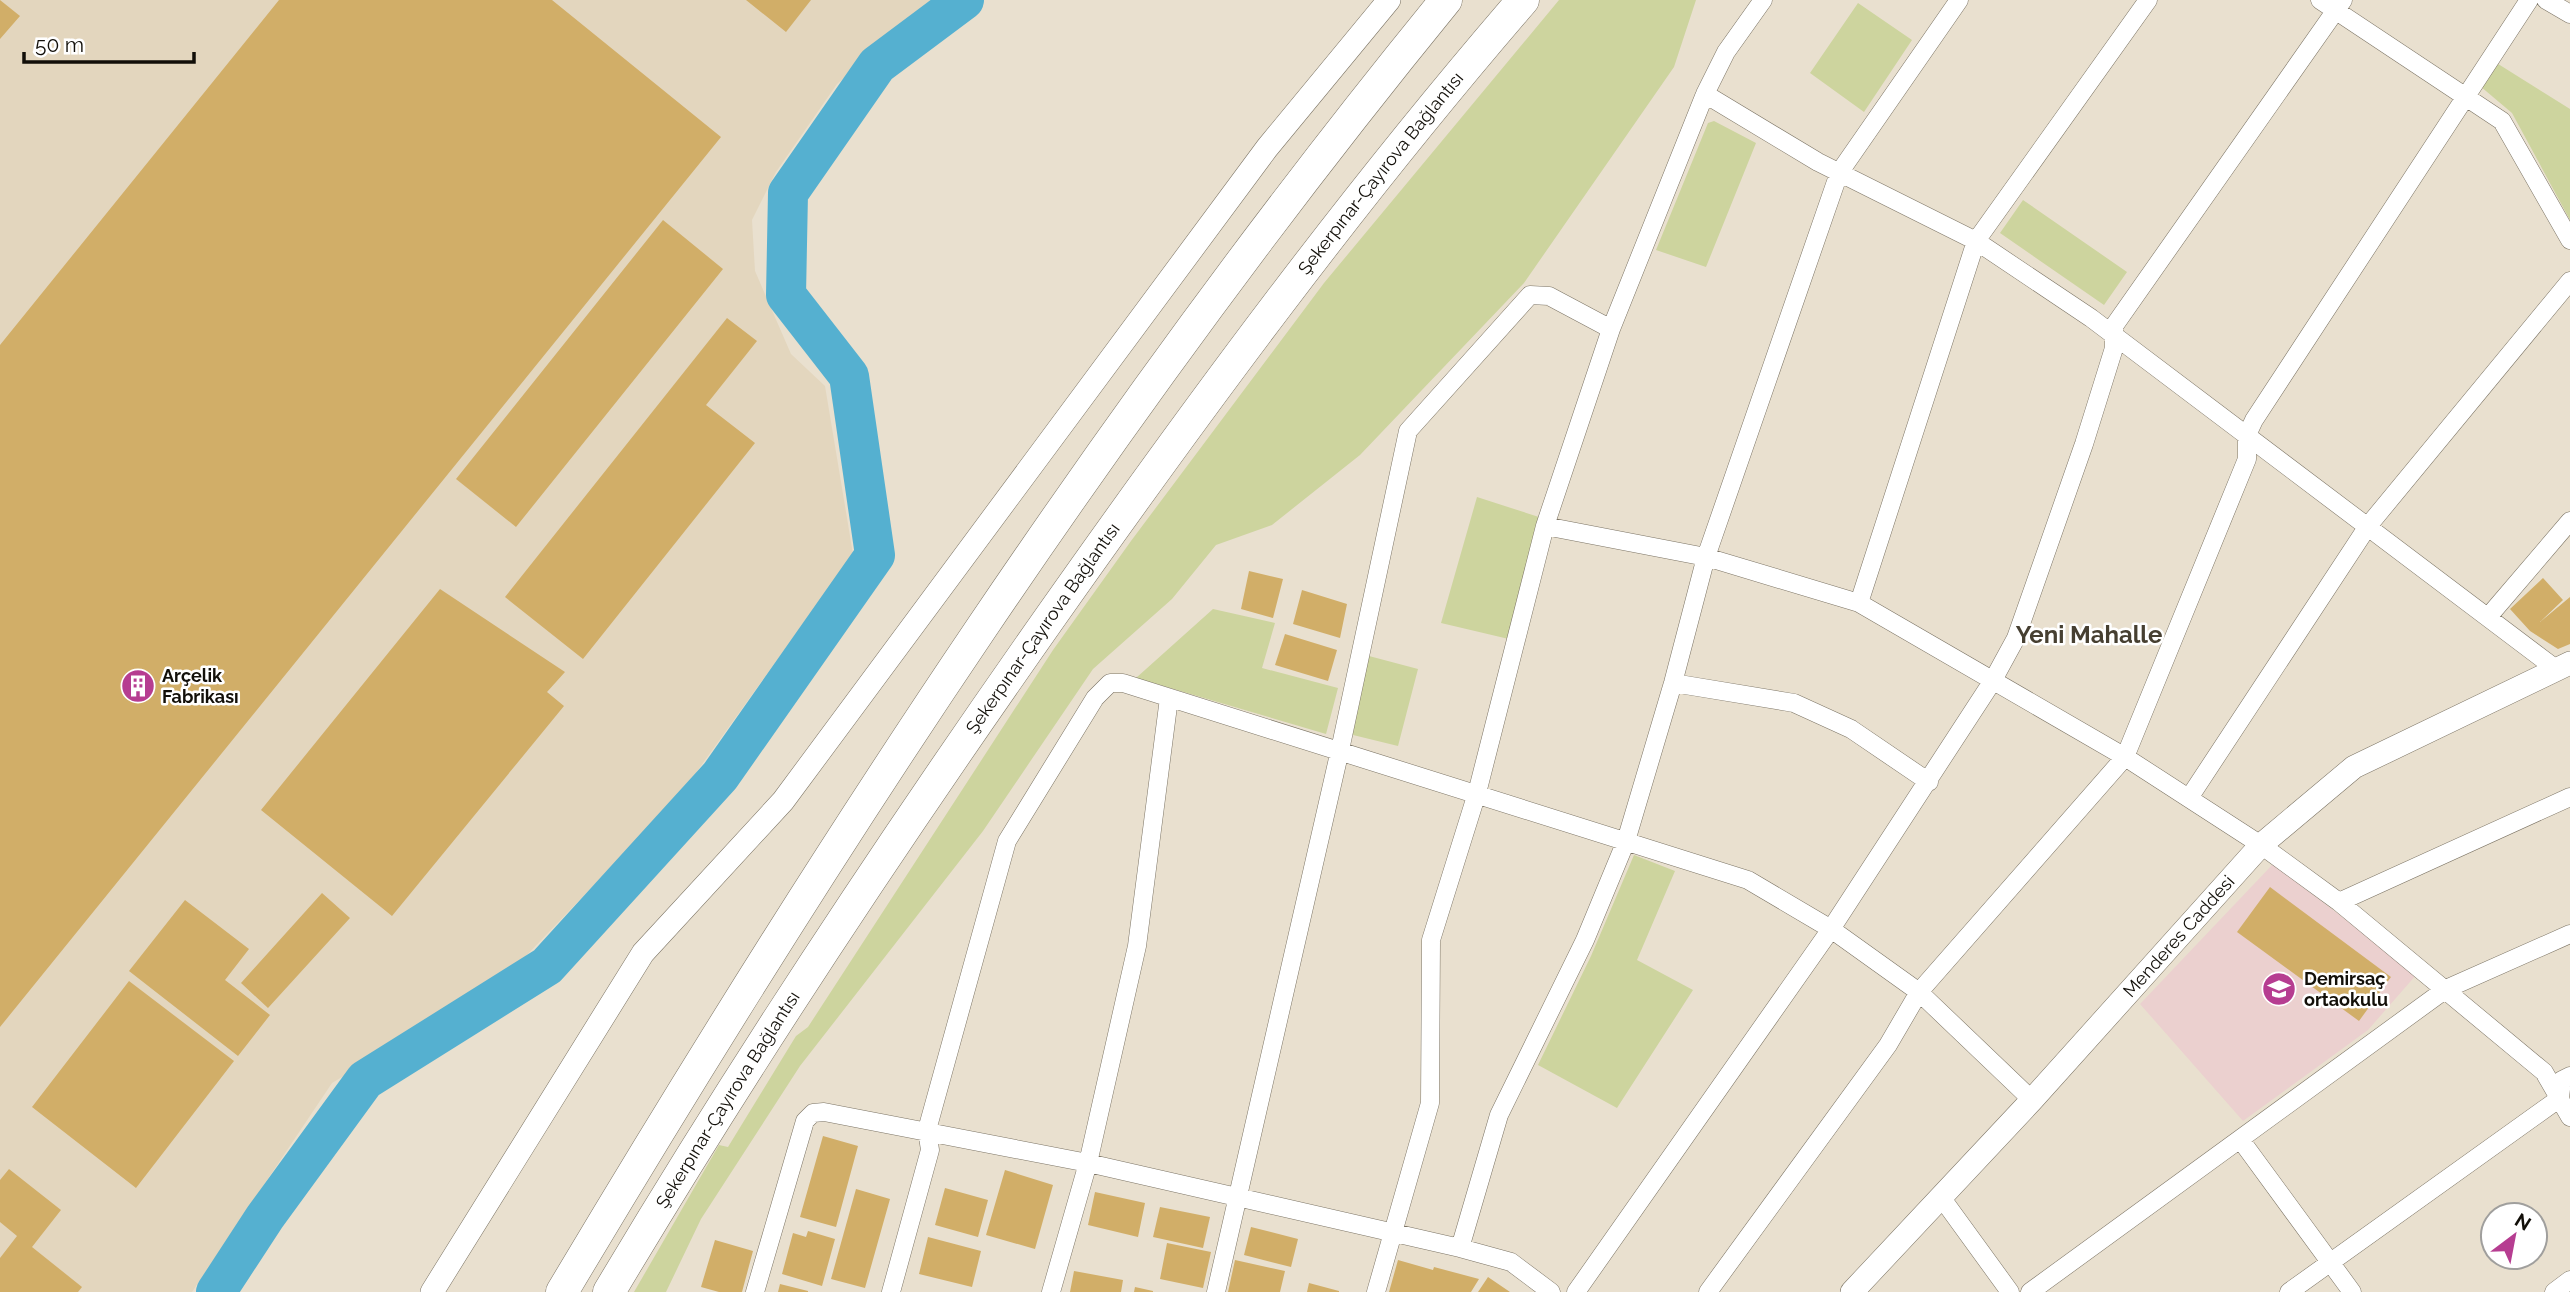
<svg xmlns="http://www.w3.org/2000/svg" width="2570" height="1292" font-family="Raleway,sans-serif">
	<rect width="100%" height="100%" fill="#e9e0cf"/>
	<!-- built -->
	<path fill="#e3d6be" d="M0 0H935L837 84 776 172 752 220 755 271 791 354 825 386 853 554 680 795 502 981 332 1083 192 1292H0Z"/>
	<!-- education -->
	<path fill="#ebd0cf" d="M2273 864 2417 974 2368 1030 2243 1121 2140 1004Z"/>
	<!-- green -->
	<path fill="#cdd49e" d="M1559 0H1696L1674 67 1524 283 1360 455 1272 525 1216 545 1172 599 1093 669 983 831 800 1066 701 1219 666 1292H634L719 1145 728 1147 796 1036 808 1027 1053 650 1131 541 1324 283Z
		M1858 3 1912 40 1864 112 1810 73Z
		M2495 62 2570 109V220L2512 113 2480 86Z
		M1714 121 1756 143 1706 267 1656 250 1708 123Z
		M2023 200 2127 272 2104 305 2000 233Z
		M1477 497 1542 518 1513 640 1441 623Z
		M1213 609 1275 623 1262 668 1338 688 1326 734 1136 678Z
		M1369 656 1418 669 1398 746 1349 734Z
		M1634 855 1675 871 1637 960 1693 990 1617 1108 1538 1065 1591 956Z"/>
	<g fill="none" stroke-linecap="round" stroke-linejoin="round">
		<!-- river -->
		<path stroke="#55b0d0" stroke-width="40" d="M216 1292 265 1217 365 1080 547 966 720 776 875 555 849 376 786 295 788 193 877 65 964 0"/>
	</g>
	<!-- building -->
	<path fill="#d1ae68" d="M0 0 20 16 0 39Z
		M279 0H552L721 137 0 1027V345Z
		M746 0H811L786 32Z
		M663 220 723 269 516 527 456 479Z
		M727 318 757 341 706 405 755 443 583 659 505 597Z
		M1249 571 1283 579 1273 618 1241 609Z
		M2543 578 2563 600 2540 622 2570 597V644L2558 649 2530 631 2510 609Z
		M440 589 565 672 547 692 564 706 392 916 261 810Z
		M1302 590 1347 604 1340 638 1293 624Z
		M1285 634 1337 650 1328 681 1275 665Z
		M2270 887 2391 977 2359 1021 2237 932Z
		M322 893 350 918 268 1008 241 983Z
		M185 900 249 949 225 980 270 1015 238 1056 129 971Z
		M129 981 234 1061 136 1188 32 1107Z
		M823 1136 858 1146 836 1227 800 1217Z
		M9 1169 61 1210 32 1247 82 1287 78 1292H0V1258L17 1236 0 1222V1180Z
		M1005 1170 1053 1185 1035 1249 986 1235Z
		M945 1188 988 1200 978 1237 935 1225Z
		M856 1189 890 1199 865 1288 831 1279Z
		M1095 1192 1145 1203 1138 1237 1088 1225Z
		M1160 1207 1210 1217 1203 1248 1153 1237Z
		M1251 1227 1298 1239 1291 1267 1244 1255Z
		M808 1231 835 1239 822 1286 782 1274 793 1233 806 1237Z
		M928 1237 981 1251 972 1287 919 1274Z
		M715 1240 753 1251 742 1292H719L701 1287Z
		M1167 1243 1211 1252 1203 1288 1160 1279Z
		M1235 1260 1285 1271 1280 1292H1228Z
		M1398 1260 1433 1270 1434 1267 1479 1279 1471 1292H1389Z
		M1074 1271 1123 1280 1121 1292H1070Z
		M1488 1277 1510 1292H1478Z
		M1309 1283 1339 1291V1292H1307Z
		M780 1284 808 1291V1292H778Z
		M1135 1287 1153 1291V1292H1134Z"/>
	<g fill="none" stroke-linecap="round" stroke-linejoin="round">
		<!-- minor casing -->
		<g stroke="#7c7465" stroke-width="19">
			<path id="minor" d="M2320 0 2502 121 2570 240
				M2546 0 2570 14
				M1705 94 1818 162 1976 241 2091 318 2556 669
				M1545 526 1706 557 1859 603 2125 757 2261 845 2339 902 2544 1072 2570 1117
				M1859 603 1976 241 2148 0
				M2488 617 2570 521
				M1673 683 1794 703 1851 729 1929 782
				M2189 798 2368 526 2570 281
				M2339 902 2570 797
				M2240 1139 2352 1292
				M1941 1197 2010 1292
				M1460 1248 1499 1115 1585 940 1626 841 1673 683 1706 557 1839 173 1959 0
				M755 1292 805 1121 813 1113 824 1112 1088 1163 1460 1248 1511 1262 1551 1292
				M891 1292 930 1150 927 1130 1007 841 1095 698 1110 683H1123L1748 880 1831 929 1919 992 2032 1100
				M1051 1292 1088 1163 1137 946 1169 698
				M1216 1292 1340 750 1408 431 1530 295 1549 296 1611 329
				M1376 1292 1430 1103 1431 940 1477 793 1545 526 1611 329 1705 94 1726 52 1763 0
				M1576 1292 1831 929 1992 682 2016 638 2084 444 2114 348V326L2343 0
				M1708 1292 1888 1045 1919 992 2125 757 2247 459V435L2254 420 2529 0
				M2030 1292 2446 989 2570 934
				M2289 1292 2560 1098 2562 1080 2570 1076
				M2554 1292 2570 1280"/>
		</g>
		<!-- tertiary casing -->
		<g stroke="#7c7465" stroke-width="24">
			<g id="tertiary">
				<path d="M432 1292 643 953 783 801 1267 148 1389 0"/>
				<path id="s1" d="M1852 1292 2032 1100 2261 845 2354 767 2570 663"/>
			</g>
		</g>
		<!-- motorway casing -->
		<g stroke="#7c7465" stroke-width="33">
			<g id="motorway">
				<path d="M562 1292C829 844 1116 404 1446 0"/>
				<path id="s2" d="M609 1292C746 1062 895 838 1049 619 1199 406 1353 197 1523 0"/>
			</g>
		</g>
		<!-- minor -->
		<use href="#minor" stroke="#fff" stroke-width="18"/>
		<!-- tertiary -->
		<use href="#tertiary" stroke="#fff" stroke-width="23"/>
		<!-- motorway -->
		<use href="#motorway" stroke="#fff" stroke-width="32"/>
	</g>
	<!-- icons -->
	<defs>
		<g id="building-disc" transform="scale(1.75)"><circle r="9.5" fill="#b63d91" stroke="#fff"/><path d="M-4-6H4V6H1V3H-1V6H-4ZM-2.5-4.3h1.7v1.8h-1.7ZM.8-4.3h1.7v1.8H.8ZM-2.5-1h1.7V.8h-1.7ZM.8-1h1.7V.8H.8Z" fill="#fff"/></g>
		<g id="school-disc" transform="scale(1.75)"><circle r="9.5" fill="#b63d91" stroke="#fff"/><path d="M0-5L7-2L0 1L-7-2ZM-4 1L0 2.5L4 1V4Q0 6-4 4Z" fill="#fff"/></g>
	</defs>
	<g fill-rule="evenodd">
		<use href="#building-disc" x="138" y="686"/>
		<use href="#school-disc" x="2279" y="989"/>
	</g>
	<g text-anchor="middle" stroke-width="5" stroke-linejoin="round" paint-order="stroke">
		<!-- street labels -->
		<g font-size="18" fill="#120f09" stroke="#fff">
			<text dy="6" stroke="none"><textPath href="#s2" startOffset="1360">Şekerpınar-Çayırova Bağlantısı</textPath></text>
			<text dy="6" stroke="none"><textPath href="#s2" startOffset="793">Şekerpınar-Çayırova Bağlantısı</textPath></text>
			<text dy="6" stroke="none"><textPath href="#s1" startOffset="483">Menderes Caddesi</textPath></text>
			<text dy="6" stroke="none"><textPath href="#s2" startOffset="226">Şekerpınar-Çayırova Bağlantısı</textPath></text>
		</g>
		<!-- poi labels -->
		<g font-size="18" font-weight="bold" fill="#120f09" stroke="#fff" text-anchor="start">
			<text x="162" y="682">Arçelik<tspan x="162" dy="21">Fabrikası</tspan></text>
			<text x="2304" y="985">Demirsaç<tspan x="2304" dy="21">ortaokulu</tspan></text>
		</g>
		<!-- district labels -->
		<g font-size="24" font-weight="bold" fill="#463f31" stroke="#fff">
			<text x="2089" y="643">Yeni Mahalle</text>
		</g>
	</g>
	<!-- north arrow -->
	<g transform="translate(2514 1236) rotate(32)"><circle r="33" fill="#ffffff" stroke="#a09f9d" stroke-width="2"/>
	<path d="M0-5L12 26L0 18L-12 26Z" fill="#b63d91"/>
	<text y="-10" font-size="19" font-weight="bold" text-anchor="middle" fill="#120f09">N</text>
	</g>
	<!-- scale -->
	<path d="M24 52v10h170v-10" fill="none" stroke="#120f09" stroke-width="3.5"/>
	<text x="35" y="52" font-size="21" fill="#120f09" stroke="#ffffff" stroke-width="5" paint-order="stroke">50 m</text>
</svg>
